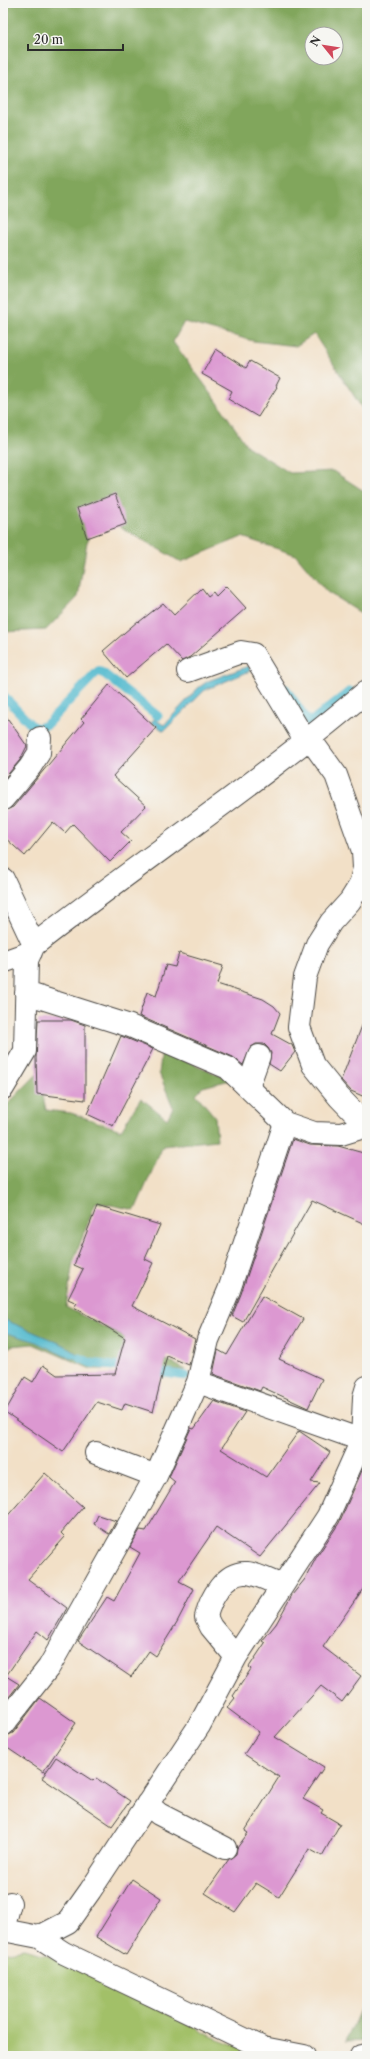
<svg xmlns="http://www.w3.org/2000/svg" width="370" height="2059" font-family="'Libre Caslon Text',serif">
	<rect width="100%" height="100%" fill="#f6f6f2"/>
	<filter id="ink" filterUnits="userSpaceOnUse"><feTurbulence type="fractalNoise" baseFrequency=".025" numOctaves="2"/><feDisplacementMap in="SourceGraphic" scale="8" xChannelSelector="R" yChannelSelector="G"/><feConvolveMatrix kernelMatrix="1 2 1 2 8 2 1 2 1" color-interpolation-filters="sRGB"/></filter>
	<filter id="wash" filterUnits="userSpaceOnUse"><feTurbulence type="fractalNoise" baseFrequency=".012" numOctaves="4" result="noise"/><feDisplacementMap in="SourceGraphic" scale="16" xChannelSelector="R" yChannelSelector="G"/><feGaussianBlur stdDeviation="0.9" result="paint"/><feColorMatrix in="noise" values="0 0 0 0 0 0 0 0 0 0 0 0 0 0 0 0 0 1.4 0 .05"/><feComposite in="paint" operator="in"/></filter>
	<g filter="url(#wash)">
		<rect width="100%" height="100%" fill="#f2e0c7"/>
		<!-- green -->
		<path fill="#a2c067" stroke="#667649" d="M25 1949 64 1961 213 2037 264 2056H3V1953Z"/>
		<!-- forest -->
		<path fill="#81a65c" stroke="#566844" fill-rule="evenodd" d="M3 3H367V416L314 334 296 346 253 341 184 322 173 342 219 404 247 446 290 473 333 471 367 493V617L327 592 296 555 242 537 181 562 101 516 87 542 78 597 46 630 3 632ZM312 34H336V58H312Z
			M162 1050 230 1080 203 1087 196 1094 215 1117 217 1140 163 1146 135 1210 96 1202 73 1262 66 1307 186 1370 91 1369 33 1344 11 1346 3 1354V1109L38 1073 46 1110 71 1113 121 1130 141 1098 167 1119 173 1107 159 1073Z
			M367 1994V2040L346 2041Z"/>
		<!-- water -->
		<path fill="#51b9ce" stroke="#3e727c" d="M249 666 250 671 205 690 164 731 151 722 154 719 164 725 198 688 208 681Z
			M3 1319 64 1345 91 1363 65 1356 34 1341 3 1332Z"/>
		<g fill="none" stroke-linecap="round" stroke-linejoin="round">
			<!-- stream -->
			<path stroke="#51b9ce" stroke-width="9" d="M286 689 309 723 350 691
				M3 695 32 726 38 728 47 724 98 671 103 673 158 716
				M80 1358 91 1363 128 1368
				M152 1371 186 1376"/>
		</g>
		<g id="blocks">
			<!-- building -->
			<path fill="#dc98d1" d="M216 349 246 368 250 361 280 378 276 386 277 387 258 417 228 399 232 391 202 374Z
				M115 494 126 524 87 538 77 508Z
				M226 586 246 608 190 657 182 661 166 644 126 678 103 651 138 621 139 622 163 603 174 615 202 588 208 596 213 592 216 596Z
				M109 685 156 728 113 776 146 806 121 832 131 841 110 862 73 824 65 833 53 822 25 856 3 836V811L13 807 84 722 81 719Z
				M3 712 27 746 20 760 3 780Z
				M179 953 223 966 217 984 263 999 274 1006 280 1013 272 1034 292 1045 295 1052 280 1071 269 1064 271 1053 268 1048 264 1044H256L251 1047 243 1065 233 1057 139 1016 147 992 156 996 166 965 175 967Z
				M365 1018H367V1098L351 1091 341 1080Z
				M38 1020H71L85 1025V1100L37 1094 36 1058Z
				M121 1036 153 1049 113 1126 87 1114Z
				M293 1139 310 1145 338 1146 367 1154V1225L312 1200 243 1322 232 1316 241 1294Z
				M97 1206 160 1225 145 1259 153 1263 132 1306 195 1339 189 1365 167 1356 153 1412 125 1403 122 1410 97 1402 63 1452 5 1412 25 1377 33 1382 43 1365 57 1375 115 1374 125 1338 74 1307 77 1303 68 1299 83 1269 74 1265Z
				M262 1296 303 1319 279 1359 322 1379 308 1408 262 1387 260 1391 213 1374 218 1350 227 1355Z
				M214 1401 245 1412 221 1449 266 1477 299 1431 330 1452 311 1482 320 1483 260 1557 216 1527 179 1581 194 1589 177 1622 156 1656 149 1651 131 1677 78 1641 107 1597 114 1601 140 1553 130 1547 140 1530 146 1531 175 1482 169 1477 191 1428 194 1429Z
				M367 1459V1583L323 1647 361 1676 342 1702 321 1686 275 1737 324 1767 303 1799 323 1810 321 1813 340 1824 322 1856 309 1849 279 1897 256 1883 235 1912 205 1893 229 1859 236 1854 237 1848 248 1833 245 1831 279 1777 244 1754 259 1732 227 1708 235 1698 233 1696 251 1669 249 1667 265 1643 262 1641 276 1624 292 1595 305 1579 316 1558 339 1523Z
				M45 1473 83 1507 61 1533 65 1537 28 1579 67 1608 48 1640 37 1631 6 1676 19 1684 3 1705V1521Z
				M98 1515 116 1521 109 1534 94 1524Z
				M40 1698 76 1723 43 1772 3 1745V1737L13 1733Z
				M56 1757 93 1781 96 1778 130 1801 112 1826 42 1778Z
				M132 1879 161 1898 126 1955 96 1937Z"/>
		</g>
	</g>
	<g filter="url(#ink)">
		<use href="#blocks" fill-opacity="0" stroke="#494642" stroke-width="1"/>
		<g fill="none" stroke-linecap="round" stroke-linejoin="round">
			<!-- minor casing -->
			<g stroke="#494642" stroke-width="24">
				<path id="minor" d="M188 671 241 652 253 654 306 742
					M310 739 336 775 363 851 364 868 360 885 350 901 331 922 317 944 305 977 299 1027 313 1065 339 1097 366 1125
					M3 799 30 767 39 753 40 738
					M3 879 34 945
					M3 962 31 952
					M26 993 130 1026 228 1068 285 1123 314 1133 341 1134 367 1126
					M248 1087 259 1056
					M3 1088 25 1051 27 960 34 945C144 859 261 781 367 691
					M198 1382 367 1442
					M96 1453 156 1476
					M236 1657 211 1627 206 1617C210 1599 225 1571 247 1573 258 1574 272 1582 282 1586
					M3 1725 49 1667 156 1476 198 1382 208 1340 229 1290 285 1123
					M147 1804 159 1814 225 1848
					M3 1930 39 1937 64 1953 263 2048 304 2056
					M3 1930 10 1903
					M39 1937 68 1922 90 1891 199 1726 236 1657 328 1516 362 1440 364 1397 367 1387
					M361 2056 367 2055"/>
			</g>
			<!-- minor -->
			<use href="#minor" stroke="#fff" stroke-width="22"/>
		</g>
	</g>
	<!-- margin -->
	<rect width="370" height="2059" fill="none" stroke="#f6f6f2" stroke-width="16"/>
	<!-- north arrow -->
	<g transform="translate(324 46) rotate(300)"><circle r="19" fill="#f6f6f2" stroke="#a5a5a2"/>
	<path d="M0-3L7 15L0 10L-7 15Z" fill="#d1495b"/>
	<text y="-6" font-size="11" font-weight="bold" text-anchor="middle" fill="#2b2b2b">N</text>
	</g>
	<!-- scale -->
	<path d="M28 44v6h95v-6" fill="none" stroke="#2b2b2b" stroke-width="2"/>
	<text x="34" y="44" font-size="12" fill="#2b2b2b" stroke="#f6f6f2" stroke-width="3" paint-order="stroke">20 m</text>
</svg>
